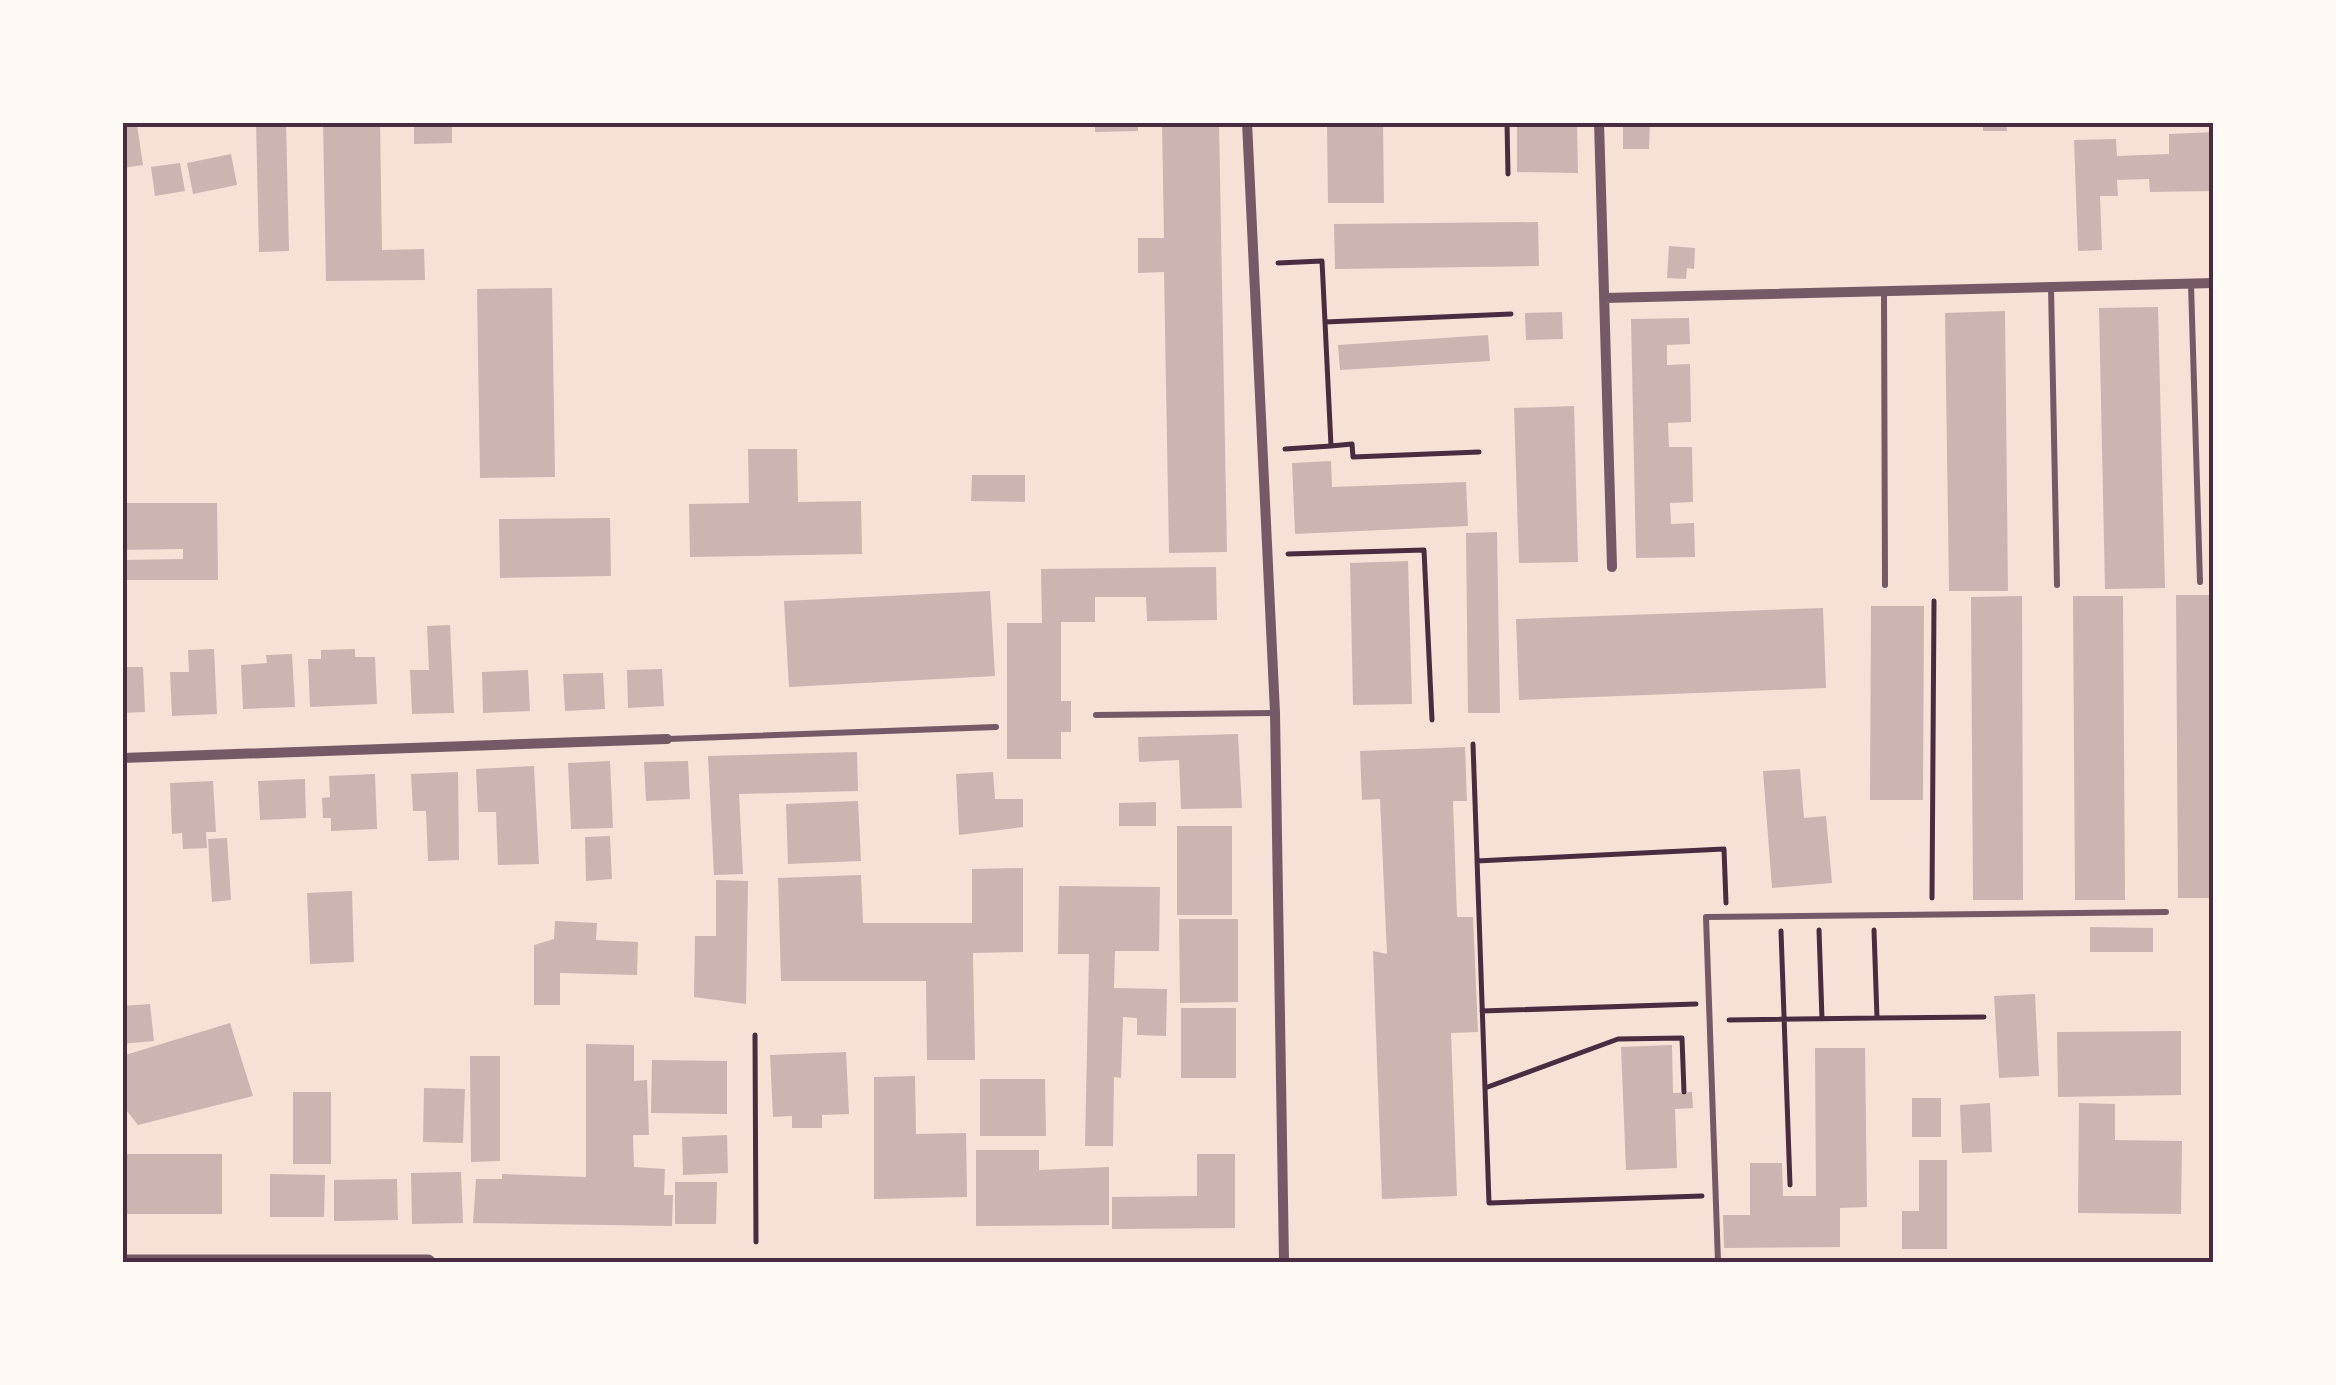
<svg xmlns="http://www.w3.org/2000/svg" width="2336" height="1385" font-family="Merriweather,serif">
	<rect width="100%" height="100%" fill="#f7e1d7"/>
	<!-- building -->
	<path fill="#ccb4b1" d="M256 122H286L289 251 259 252Z
		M323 122H380L382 250 424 249 425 280 326 281Z
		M414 122H452V143L414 144Z
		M1095 122H1138V131L1095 132Z
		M1162 122H1219L1227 552 1169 553 1164 272 1138 273V238H1164Z
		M1327 122H1383L1384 203H1328Z
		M1517 122H1577L1578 173 1517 172Z
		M1623 122H1650L1649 149H1623Z
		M1983 122H2006L2007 131H1983Z
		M137 125 143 165 122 168V127Z
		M2214 132V191L2150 192 2149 179 2117 180 2118 196H2100L2102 250 2078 251 2074 140 2116 139 2117 156 2169 154V134Z
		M231 154 237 185 193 194 187 163Z
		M180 163 185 191 155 196 151 167Z
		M1538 222 1539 266 1335 269 1334 224Z
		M1669 246 1695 248 1694 269 1687 268 1686 279 1667 278Z
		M552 288 555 477 480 478 477 289Z
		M2158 307 2165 588 2105 589 2099 308Z
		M2005 311 2008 591H1949L1945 313Z
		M1562 312 1563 339 1526 340 1525 313Z
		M1689 318 1690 344 1667 345V365L1690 364 1691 422 1668 423 1669 447H1692L1693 502 1670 503 1671 524 1694 523 1695 557 1636 558 1631 319Z
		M1488 335 1490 361 1340 370 1338 345Z
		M1574 406 1578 562 1519 563 1514 408Z
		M748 449H797L798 502 861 501 862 554 690 557 689 504 749 503Z
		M1331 461 1332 487 1466 482 1468 526 1295 534 1292 463Z
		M972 475H1025V502L971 501Z
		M122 503H217L218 580H122V560L183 559V549L122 550Z
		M610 518 611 576 500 578 499 519Z
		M1497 532 1500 713H1468L1466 533Z
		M1408 561 1412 704 1353 705 1350 563Z
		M1216 567 1217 620 1147 621 1146 597H1095V622H1061V701H1071V732H1061V759H1007V623H1042L1041 569Z
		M990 591 995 676 789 687 784 601Z
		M2176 595H2214V898H2178Z
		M2022 596 2023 900H1973L1971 597Z
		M2073 596H2123L2125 900H2075Z
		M1871 606H1924L1923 800H1870Z
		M1823 608 1826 688 1519 700 1516 619Z
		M450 625 454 713 412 714 410 670H429L427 626Z
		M214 649 217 714 172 716 170 672H189L188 650Z
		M355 649V657H375L377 704 310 707 308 659H321V650Z
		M292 654 295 707 243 709 241 665 267 663 266 655Z
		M122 667H143L145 712 122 713Z
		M662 669 664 706 628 708 627 670Z
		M528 670 530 711 483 713 482 672Z
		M603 673 605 709 565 711 563 674Z
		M1238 734 1242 808 1181 809 1179 760 1139 762 1138 737Z
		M1465 747 1467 801H1453L1457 917H1473L1478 1032 1451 1033 1457 1196 1382 1199 1373 951 1387 954 1380 799 1362 800 1360 751Z
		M857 752 858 791 739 794 743 874 714 875 708 756Z
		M610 761 613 828 571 829 568 763Z
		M688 761 690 799 646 801 644 762Z
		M534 766 539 864 498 865 496 812H478L476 769Z
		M1800 769 1804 818 1826 816 1832 883 1772 888 1763 771Z
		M458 772 459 860 428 861 426 811H413L411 774Z
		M993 772 995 799H1023V827L959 835 956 774Z
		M375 774 377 829 331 831V818H323L322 798 330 797 329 776Z
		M305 779 306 818 260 820 258 781Z
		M213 781 216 832H206L207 848 183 849 182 833 172 834 170 783Z
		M858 801 861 861 788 864 786 804Z
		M1156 802V826H1119V803Z
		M1177 826H1232V915H1177Z
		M610 836 612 879 586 881 585 837Z
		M227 838 231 900 212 902 208 839Z
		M1023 868V952L973 953 975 1060H927L926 981H781L778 878 861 875 863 923H972V869Z
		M716 880 748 881 746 1004 694 997 695 936H716Z
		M1059 886 1160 887 1159 951H1115L1114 988 1167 989 1166 1036 1137 1035V1018L1123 1017 1121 1078 1114 1077 1113 1146H1085L1089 954H1058Z
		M352 891 354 962 310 964 307 893Z
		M1179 919H1238V1002L1180 1003Z
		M555 921 597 923 596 940 638 942 637 975 560 973V1005H534V945L554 939Z
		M2090 927 2153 928V952H2090Z
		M2035 994 2039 1076 1999 1078 1994 996Z
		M150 1004 154 1041 122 1044V1006Z
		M1181 1008H1236V1078H1181Z
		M230 1023 253 1096 138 1125 122 1105V1056Z
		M2181 1031V1095L2058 1097 2057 1032Z
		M586 1044 634 1045V1081L647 1080 649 1135H633L634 1167 665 1169 664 1195H673L672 1226 473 1223 476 1179H502V1174L586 1177Z
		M1672 1045 1673 1093 1692 1092 1693 1108 1675 1109 1677 1168 1626 1170 1621 1047Z
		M1815 1048H1865L1867 1207 1840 1208V1247L1724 1248 1723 1215H1750V1163H1782L1783 1196H1816Z
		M846 1052 849 1114 822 1115V1128H792V1116L773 1117 770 1055Z
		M470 1056H500V1161L471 1162Z
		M652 1060 727 1061V1114L651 1113Z
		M915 1076 916 1134 966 1133 967 1197 874 1199V1077Z
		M980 1079H1045L1046 1136H980Z
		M424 1088 465 1089 463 1143 423 1142Z
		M293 1092H331V1164H293Z
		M1912 1098H1941V1137H1912Z
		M1990 1103 1992 1152 1962 1153 1960 1105Z
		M2079 1103 2115 1104V1140L2182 1141 2181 1214 2078 1213Z
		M727 1135 728 1173 683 1175 682 1137Z
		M976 1150H1039V1170L1109 1167V1225L976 1226Z
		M122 1154H222V1214H122Z
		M1197 1154H1235V1228L1112 1229V1197L1197 1196Z
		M1919 1160H1947V1249H1902V1211H1919Z
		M461 1172 463 1223 412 1224 411 1173Z
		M270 1174 325 1175 324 1217H270Z
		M397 1179 398 1220 334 1221V1180Z
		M675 1182H717L716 1224H675Z"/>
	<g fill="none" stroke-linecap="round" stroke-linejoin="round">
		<!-- path -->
		<path stroke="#4a2c40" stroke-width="5" d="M1507 122 1508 174
			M1278 263 1322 261 1325 322 1511 314
			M1325 322 1331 446 1352 444 1353 457 1479 452
			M1285 449 1331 446
			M1288 554 1424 550 1432 720
			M1473 744 1489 1203 1702 1196
			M1477 861 1724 849 1726 903
			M1932 898 1934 601
			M1819 930 1822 1019
			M1781 931 1790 1185
			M1482 1011 1696 1004
			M1877 1018 1984 1017
			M1729 1020 1877 1018 1874 930
			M755 1035 756 1242
			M1485 1088 1618 1039 1682 1038 1684 1092"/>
		<!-- service -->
		<path stroke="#755966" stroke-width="6" d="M2191 284 2200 582
			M2051 287 2057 585
			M1884 292 1885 585
			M1096 715 1275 713
			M668 739 996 727
			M1718 1262 1706 917 2166 912"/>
		<!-- minor -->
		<path stroke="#755966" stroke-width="10" d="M1247 122 1275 713 1284 1262
			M1599 122 1612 567
			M1604 298 2214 283
			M122 758 667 739"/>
		<!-- tertiary -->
		<path stroke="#755966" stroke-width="15" d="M125 1262H428"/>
	</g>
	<!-- border -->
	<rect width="2336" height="1385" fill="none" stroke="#fffaf5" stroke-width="250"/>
	<rect x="125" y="125" width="2086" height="1135" fill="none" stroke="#4a2c40" stroke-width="4"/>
</svg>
